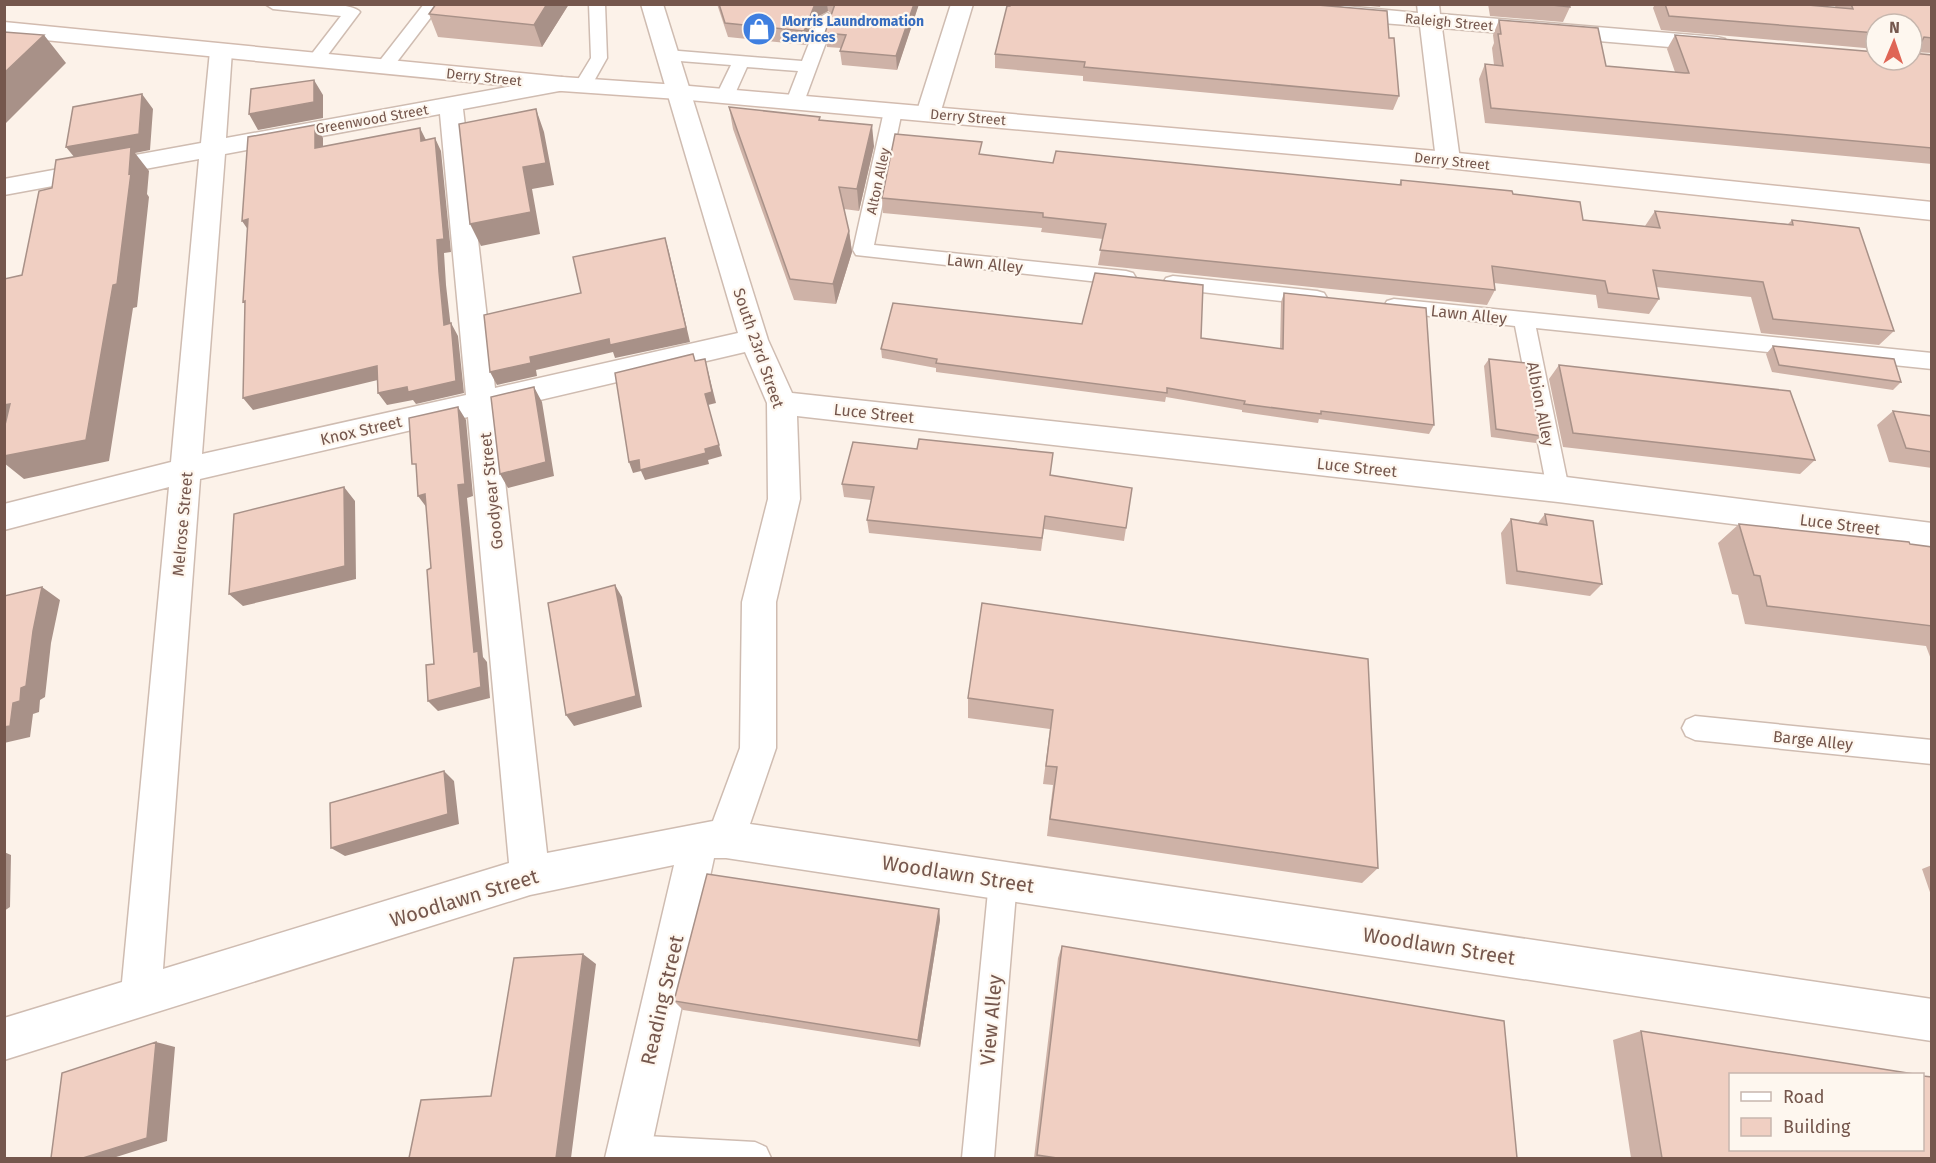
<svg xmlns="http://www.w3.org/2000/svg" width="1936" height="1163" font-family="'Fira Sans',sans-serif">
	<rect width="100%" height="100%" fill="#fcf2e9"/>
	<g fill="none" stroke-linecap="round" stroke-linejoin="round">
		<!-- lane casing -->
		<g stroke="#cfbcb1" stroke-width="3">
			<path id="lane" d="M265 4C283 4 350 0 360 12L321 64 315 65 307 60 341 16 273 9Z
				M424 4H441L390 71H378L376 67 378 63Z
				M589 4H605L607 58 589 90H577L574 86 591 58Z
				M827 13 835 18 804 102 801 106H789L786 102 798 71 747 67 734 96 731 100H719L716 96 731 65 667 60 659 55 667 50 802 61 819 18Z
				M893 106 899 107 902 111 874 245 1126 271 1133 273 1136 278 1133 283 1126 285 856 255 853 250 884 111 887 107Z
				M1173 276 1317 291 1324 293 1327 298 1324 303 1317 305 1166 288 1163 283 1166 278Z
				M1394 299 1932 353V369L1536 328 1569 489 1566 495 1558 498 1550 495 1547 489 1515 326 1387 311 1384 306 1387 301Z
				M1695 716 1932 740V764L1695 740 1686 736 1682 728 1686 720Z
				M1003 867 1013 871 1017 881 994 1158H962L989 881 993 871Z
				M628 1135 755 1142 766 1147 771 1158H615L612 1151 617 1140Z"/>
		</g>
		<!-- street casing -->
		<g stroke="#cfbcb1" stroke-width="3">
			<path id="street" d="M641 4H663L768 340 792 393 1558 476 1932 523V549L1558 502 797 416 800 499 776 602V748L750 824 1932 999V1041L726 858H714L649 1158H605L674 865 530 895 4 1060V1018L122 982 169 487 4 530V504L171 462 199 159 4 195V179L201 143 210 51 213 46 221 44 229 46 232 51 226 138 562 77 570 79 574 84 570 89 463 109 495 388 738 333ZM440 114 466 395 202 454 225 154ZM745 352 767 403 768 499 742 602 740 748 713 821 547 853 497 410ZM468 417 509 863 163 969 200 479Z
				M951 4H973L940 114 936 119 928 121 920 119 916 114Z
				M1417 4H1439L1440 14 1717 37 1725 39 1728 44 1725 49 1717 51 1442 28 1460 160 1457 166 1448 168 1439 166 1436 160 1420 26 1344 20 1336 18 1333 13 1336 8 1344 6 1418 13Z"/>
		</g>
		<!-- secondary casing -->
		<g stroke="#d2bbaf" stroke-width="3">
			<path id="secondary" d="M4 22 562 77 678 85 1448 152 1932 202V220L1448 168 678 99 562 91 4 36Z"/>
		</g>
		<!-- lane -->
		<use href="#lane" fill="#fff" fill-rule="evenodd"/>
		<!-- street -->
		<use href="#street" fill="#fff" fill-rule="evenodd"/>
		<!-- secondary -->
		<use href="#secondary" fill="#fff" fill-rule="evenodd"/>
	</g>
	<!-- wall -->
	<path fill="#ceb2a7" d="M436 4H569L542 47 438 37 429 14Z
		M717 4H919L897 70 842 65 840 51 841 48 827 47 825 33 832 14 828 11 817 17 806 45 728 37Z
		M1351 4H1381L1380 7Z
		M1488 4H1569L1570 7 1563 22 1490 16Z
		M1655 4H1796L1836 8 1834 4H1932V53L1914 52 1913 53 1932 55V164L1485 123 1479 79 1485 64 1494 65 1492 48 1494 43 1493 35 1499 20 1606 66 1675 72 1667 49 1675 35 1912 60V24H1876V49L1661 30 1653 8Z
		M1389 38 1399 96 1393 110 1083 81V76L995 68V54Z
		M729 107 820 120 874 146 859 211 844 209 849 231 852 252 836 304 794 300 733 129Z
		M981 155 1053 163 1399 185 1401 180 1513 194 1583 220 1645 226 1655 211 1788 224 1792 220 1894 331 1879 345 1761 333 1751 297 1656 287 1659 299 1649 314 1598 308 1596 295 1494 283 1495 290 1487 305 1098 265 1103 239 1041 232 1042 228 883 213 882 198Z
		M1284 293 1434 425 1429 434 1319 419 1318 423 1242 412V410L1166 397 1165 402 936 372V368L882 358 881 349 1201 338 1280 349 1281 302Z
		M1773 346 1901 382 1893 390 1772 372 1766 354Z
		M1489 359 1541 436 1536 443 1491 437 1484 366Z
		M1559 365 1815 460 1800 474 1563 447 1549 379Z
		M1893 411 1932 416V468L1889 462 1877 425Z
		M1051 475 1126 528 1124 541 1044 529 1041 551 869 533 867 520 871 500 844 497 842 484Z
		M1545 514 1602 584 1590 596 1506 584 1501 533 1511 519 1538 523Z
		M1739 524 1932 547V662L1926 646 1745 624 1738 595 1732 594 1718 543Z
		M982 603 1378 868 1362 883 1047 836 1053 785 1043 784 1050 729 968 718V698Z
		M1932 865V898L1922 869Z
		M939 909 940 920 920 1047 683 1010 674 1001Z
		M1062 946 1517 1158H1034L1058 958Z
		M1641 1031 1932 1158H1631L1613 1040Z"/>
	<!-- shaded-wall -->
	<path fill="#a89188" d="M547 4H569L542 47 534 25Z
		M815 4H827L828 11 817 17 806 45 804 31Z
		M914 4H919L897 70 896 56Z
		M44 35 66 63 4 125V73Z
		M314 80 323 95V118L258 130 249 114Z
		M142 94 153 109 150 150 135 153 149 171 147 194 149 197 137 307 133 308 109 461 24 479 4 463V456L79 163 66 147Z
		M536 109 544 132 554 185 532 189 540 234 481 246 470 224 523 167Z
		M315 125 323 138V161L315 148Z
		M872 125 874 146 859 211 857 189Z
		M420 128 427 142 421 141Z
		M435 138 441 151 451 252 444 253 446 285 452 337 444 325 439 272 437 240Z
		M248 219 251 234 242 221Z
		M849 231 852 252 836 304 833 284Z
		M665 238 669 252 690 342 615 358 613 352 536 370 537 376 497 385 490 372 530 357Z
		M451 323 458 336 464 393 416 404 413 400 387 405 378 393Z
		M705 359 716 403 708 405 722 456 708 460 709 464 645 480 641 471 633 473 629 462 639 460 705 449Z
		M377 366 386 378 253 410 243 398Z
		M534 387 542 402 554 476 508 488 500 474Z
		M10 404 4 432V405Z
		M458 407 466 420 473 496 467 498 483 657 487 662 490 698 438 711 428 701 458 485Z
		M344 487 355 501 356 579 243 606 229 594Z
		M425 494 427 508 418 496Z
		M615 585 622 597 642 707 574 726 566 715Z
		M42 587 60 600 51 643 45 697 40 700 39 712 33 714 30 737 4 743V727L13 703 21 688Z
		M444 771 454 781 459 824 345 856 331 848Z
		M4 852 11 855 10 907 4 911Z
		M939 909 940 920 920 1047 918 1040Z
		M583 954 596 964 571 1158H556Z
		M156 1042 175 1047 167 1141 113 1158H83Z"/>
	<!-- building -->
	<path fill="#f0cfc2" stroke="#a89188" stroke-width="1.5" d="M436 4H547L534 25 429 14Z
		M719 4H815L804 31 725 23Z
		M835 4H914L896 56 840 51 846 35 825 33Z
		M1011 4H1306L1387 11 1389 38H1394L1399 96 1084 67 1085 62 995 54 1007 6H1010Z
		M1542 4H1569L1570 7Z
		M1665 4H1796L1853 9 1851 4H1932V38L1924 37 1921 43H1912V24H1876V33L1669 16Z
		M1499 20 1598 28 1606 66 1685 73H1689L1675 35 1876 52V60H1912V53L1932 55V148L1491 108 1485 64 1503 66 1498 34H1501Z
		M4 32 44 35 4 73Z
		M314 80V102L249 114 251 89Z
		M142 94 139 134 66 147 73 107Z
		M729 107 820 117 819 120 872 125 857 189 839 187 849 231 833 284 790 279Z
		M536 109 546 163 523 167 531 212 470 224 459 124Z
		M315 125V148L420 128 421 141 435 138 444 239 437 240 439 272 444 325 451 323 456 381 408 392 407 387 378 393 377 366 243 398 245 301 243 302 248 219 242 221 248 137Z
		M895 134 982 142 979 154 1053 163 1056 151 1401 185V180L1512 191 1513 194 1580 202 1583 220 1660 228 1655 211 1793 225 1792 220 1859 228 1894 331 1773 319 1763 282 1653 270 1659 299 1608 293 1605 281 1492 266 1495 290 1100 250 1106 224 1043 217V213L882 198Z
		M131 147 129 174 131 173 117 284 113 285 86 440 4 456V429L10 404 4 405V279L22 275 39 191 52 188 56 160Z
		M665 238 686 328 610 345 609 339 530 357 531 363 490 372 484 315 581 293 573 257Z
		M1095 273 1203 285 1201 338 1283 349 1284 293 1426 308 1434 425 1321 411V414L1244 404 1245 401 1167 388V393L936 363 937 359 881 349 893 303 1082 324Z
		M1773 346 1894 359 1901 382 1779 365Z
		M693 354 695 361 705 359 712 392 705 394 719 445 705 449 706 453 640 470 639 460 629 462 615 373Z
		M1489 359 1526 363 1541 436 1496 429Z
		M1559 365 1790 391 1815 460 1573 433Z
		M534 387 546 462 500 474 491 397Z
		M458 407 465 484 458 485 474 652 478 651 481 687 428 701 426 665 434 664 427 570 431 568 425 494 418 496 416 464H412L409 418Z
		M1893 411 1932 416V452L1906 448Z
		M919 439 1053 453 1050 475 1132 488 1126 528 1045 516 1042 538 867 520 874 487 842 484 853 442 917 449Z
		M344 487 345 566 229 594 234 514Z
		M1545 514 1593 521 1602 584 1517 571 1511 519 1547 525Z
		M1739 524 1909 542 1910 544 1932 547V626L1767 606 1760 576 1754 575Z
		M615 585 636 696 566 715 548 603Z
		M42 587 33 631 26 686 21 688 20 701 13 703 10 726 4 727V596Z
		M982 603 1368 659 1378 868 1050 819 1057 767 1046 766 1053 710 968 698Z
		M444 771 448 814 331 848 330 803Z
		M707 874 939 909 918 1040 674 1001Z
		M1062 946 1504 1021 1517 1158H1057L1037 1155Z
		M583 954 556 1158H409L421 1100 491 1096 514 958Z
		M1641 1031 1914 1074H1731V1149H1923V1076L1932 1077V1158H1662Z
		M156 1042 147 1138 83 1158H51L62 1073Z"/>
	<!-- icons -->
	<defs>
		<g id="shop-disc" transform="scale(1.725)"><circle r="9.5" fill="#3f7fe0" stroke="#fef7ef"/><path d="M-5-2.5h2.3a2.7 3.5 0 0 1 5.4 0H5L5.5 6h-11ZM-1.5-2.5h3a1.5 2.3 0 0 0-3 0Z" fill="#fff"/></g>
	</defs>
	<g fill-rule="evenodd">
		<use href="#shop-disc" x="759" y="29"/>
	</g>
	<g text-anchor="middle" stroke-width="4.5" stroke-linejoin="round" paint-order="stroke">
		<!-- far-shop labels -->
		<g font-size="14" font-weight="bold" fill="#366cbe" stroke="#fef7ef" text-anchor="start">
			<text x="782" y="26">Morris Laundromation<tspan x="782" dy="16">Services</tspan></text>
		</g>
		<!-- far-street labels -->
		<g font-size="14" fill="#75574d" stroke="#fef7ef">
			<text transform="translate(1449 22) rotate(5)" y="5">Raleigh Street</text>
			<text transform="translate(484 77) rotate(6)" y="5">Derry Street</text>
			<text transform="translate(968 117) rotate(5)" y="5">Derry Street</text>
			<text transform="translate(372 119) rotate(-10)" y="5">Greenwood Street</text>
			<text transform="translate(1452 161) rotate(6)" y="5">Derry Street</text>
			<text transform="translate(878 181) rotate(-78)" y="5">Alton Alley</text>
		</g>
		<!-- street labels -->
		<g font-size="16" fill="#75574d" stroke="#fef7ef">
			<text transform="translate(985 263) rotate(6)" y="6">Lawn Alley</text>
			<text transform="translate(1469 314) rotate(6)" y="6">Lawn Alley</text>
			<text transform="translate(759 348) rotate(71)" y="6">South 23rd Street</text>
			<text transform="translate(1541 404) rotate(79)" y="6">Albion Alley</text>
			<text transform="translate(874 413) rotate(6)" y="6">Luce Street</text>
			<text transform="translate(361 430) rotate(-13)" y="6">Knox Street</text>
			<text transform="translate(1357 467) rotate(6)" y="6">Luce Street</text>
			<text transform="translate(491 491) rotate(-96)" y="6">Goodyear Street</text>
			<text transform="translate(182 524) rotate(-85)" y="6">Melrose Street</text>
			<text transform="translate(1840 524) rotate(7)" y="6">Luce Street</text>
			<text transform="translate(1813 740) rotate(6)" y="6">Barge Alley</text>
		</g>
		<!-- near-street labels -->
		<g font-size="20" fill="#75574d" stroke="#fef7ef">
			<text transform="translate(958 874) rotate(9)" y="7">Woodlawn Street</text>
			<text transform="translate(464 898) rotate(-17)" y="7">Woodlawn Street</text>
			<text transform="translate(1439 946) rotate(9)" y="7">Woodlawn Street</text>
			<text transform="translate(662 1000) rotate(-77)" y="7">Reading Street</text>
			<text transform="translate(991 1020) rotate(-85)" y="7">View Alley</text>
		</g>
	</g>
	<!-- border -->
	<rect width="1936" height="1163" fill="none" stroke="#75574d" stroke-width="12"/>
	<!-- legend -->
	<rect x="1729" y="1073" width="195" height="78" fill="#fef7ef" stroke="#c7b7ae" stroke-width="1.5"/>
	<rect x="1741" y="1092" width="30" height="9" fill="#ffffff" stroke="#c7b7ae" stroke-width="1.5"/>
	<text x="1783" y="1103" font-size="18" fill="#75574d">Road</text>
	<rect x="1741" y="1118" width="30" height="18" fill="#f0cfc2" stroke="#c7b7ae" stroke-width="1.5"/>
	<text x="1783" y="1133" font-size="18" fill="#75574d">Building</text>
	<!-- north arrow -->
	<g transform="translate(1894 42) rotate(2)"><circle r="28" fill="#fef7ef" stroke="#c7b7ae" stroke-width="1.5"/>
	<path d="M0-4.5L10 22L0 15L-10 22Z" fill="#df6555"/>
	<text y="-9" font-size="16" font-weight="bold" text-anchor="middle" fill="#75574d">N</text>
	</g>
</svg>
